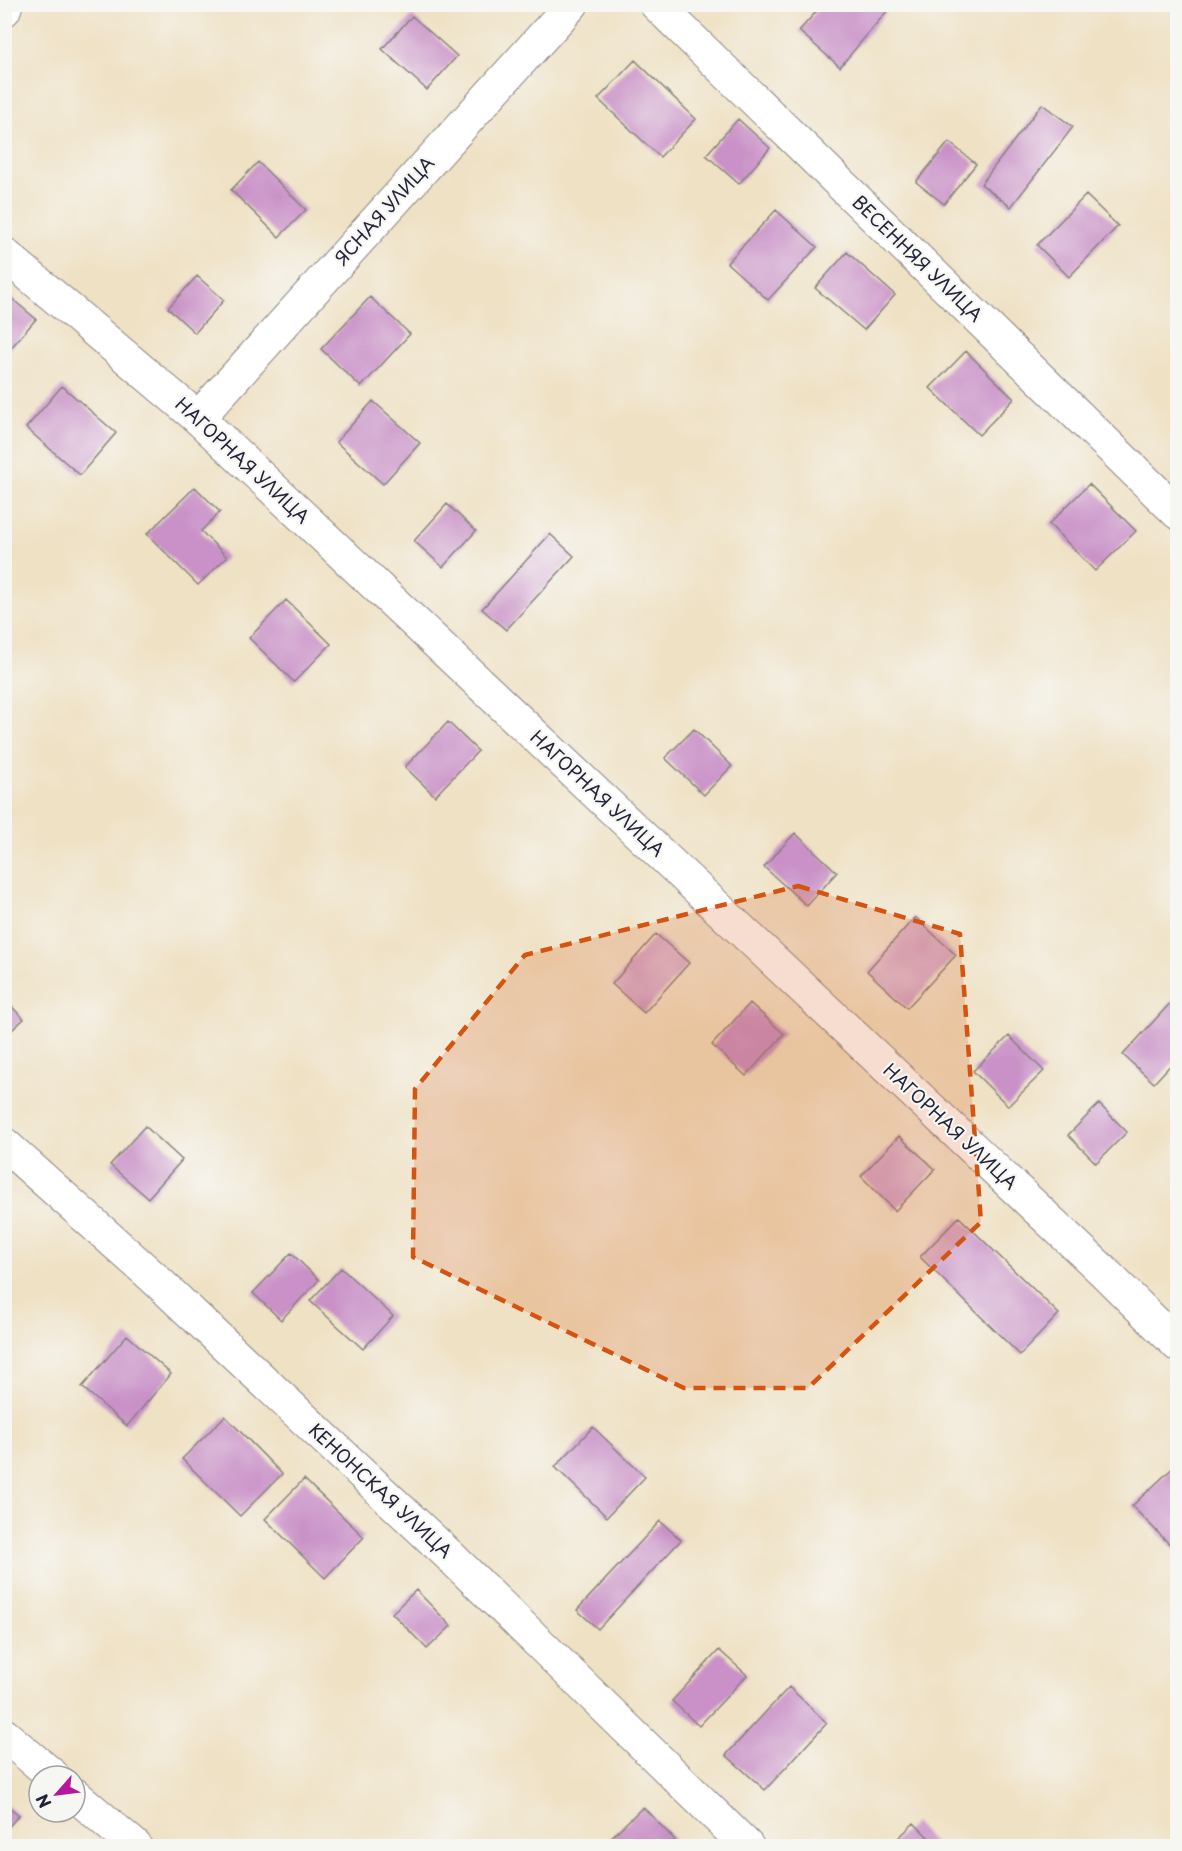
<svg xmlns="http://www.w3.org/2000/svg" width="1182" height="1851" font-family="'Playpen Sans',sans-serif">
	<rect width="100%" height="100%" fill="#f6f6f2"/>
	<filter id="ink" filterUnits="userSpaceOnUse"><feTurbulence type="fractalNoise" baseFrequency=".0167" numOctaves="2"/><feDisplacementMap in="SourceGraphic" scale="12" xChannelSelector="R" yChannelSelector="G"/><feConvolveMatrix kernelMatrix="1 2 1 2 8 2 1 2 1" color-interpolation-filters="sRGB"/></filter>
	<filter id="wash" filterUnits="userSpaceOnUse"><feTurbulence type="fractalNoise" baseFrequency=".008" numOctaves="4" result="noise"/><feDisplacementMap in="SourceGraphic" scale="24" xChannelSelector="R" yChannelSelector="G"/><feGaussianBlur stdDeviation="1.35" result="paint"/><feColorMatrix in="noise" values="0 0 0 0 0 0 0 0 0 0 0 0 0 0 0 0 0 1.4 0 .05"/><feComposite in="paint" operator="in"/></filter>
	<g filter="url(#wash)">
		<rect width="100%" height="100%" fill="#efe1c4"/>
		<g id="blocks">
			<!-- building -->
			<path fill="#c991c7" d="M823 4H893L840 67 799 31Z
				M412 16 457 56 427 90 382 49Z
				M635 60 696 119 660 157 598 99Z
				M1042 104 1073 127 1011 207 981 184Z
				M738 119 770 148 739 184 706 155Z
				M949 142 976 164 944 204 916 182Z
				M258 162 306 210 279 237 231 190Z
				M1086 195 1118 226 1069 277 1037 245Z
				M776 210 817 247 768 300 727 263Z
				M847 252 895 295 864 330 815 288Z
				M197 276 224 300 195 333 168 308Z
				M4 292 36 319 4 356Z
				M370 297 410 334 361 387 321 349Z
				M966 351 1014 399 979 435 930 388Z
				M62 386 116 433 80 475 26 428Z
				M373 401 420 443 383 484 336 442Z
				M1089 484 1136 531 1095 571 1049 524Z
				M195 487 220 512 201 531 227 557 198 585 147 534Z
				M447 504 476 531 443 567 414 541Z
				M550 534 574 556 506 630 482 609Z
				M286 600 331 644 294 682 249 638Z
				M448 722 478 751 435 796 405 767Z
				M694 729 732 766 704 795 665 758Z
				M795 833 837 872 807 906 764 867Z
				M915 917 956 955 907 1008 867 971Z
				M656 934 689 963 644 1013 612 984Z
				M4 999 24 1019 4 1037Z
				M1172 1001 1178 1006V1057L1154 1083 1123 1055Z
				M750 1003 784 1034 746 1076 712 1045Z
				M1009 1036 1044 1071 1008 1106 973 1071Z
				M1099 1104 1127 1132 1096 1163 1068 1135Z
				M145 1126 182 1160 148 1198 110 1165Z
				M899 1136 935 1169 895 1211 861 1176Z
				M959 1217 1059 1314 1020 1355 920 1257Z
				M291 1253 319 1280 281 1320 253 1293Z
				M341 1268 393 1316 363 1349 310 1301Z
				M127 1335 171 1374 127 1426 82 1387Z
				M225 1416 282 1474 240 1516 182 1459Z
				M593 1427 645 1477 607 1517 555 1467Z
				M1178 1463V1553L1132 1506Z
				M304 1479 364 1537 325 1578 265 1519Z
				M660 1521 681 1540 598 1629 577 1610Z
				M416 1590 451 1626 427 1649 392 1613Z
				M719 1650 747 1675 699 1726 672 1701Z
				M789 1687 827 1723 765 1790 726 1755Z
				M4 1803 19 1815 4 1832Z
				M643 1807 675 1840 668 1846H602Z
				M914 1823 937 1846H890Z"/>
		</g>
	</g>
	<g filter="url(#ink)">
		<use href="#blocks" fill-opacity="0" stroke="#888280" stroke-width="1.5"/>
		<g fill="none" stroke-linecap="round" stroke-linejoin="round">
			<!-- street casing -->
			<g stroke="#888280" stroke-width="35">
				<path id="street" d="M656 4 1178 513
					M4 10 6 4
					M4 254 198 418 1102 1270 1178 1345
					M198 418 572 4
					M4 1144 153 1277 452 1558 747 1846
					M4 1735 53 1776
					M75 1795 135 1846"/>
			</g>
			<!-- street -->
			<use href="#street" stroke="#fff" stroke-width="33"/>
		</g>
	</g>
	<!-- marked area -->
	<path fill="#d45411" fill-opacity="0.2" stroke="#d45411" stroke-width="4.5" stroke-dasharray="12 8" stroke-linejoin="round" d="M798 886 960 934 981 1222 808 1388H684L413 1257 415 1089 525 955Z"/>
	<g text-anchor="middle" stroke-width="4.5" stroke-linejoin="round" paint-order="stroke">
		<!-- street labels -->
		<g font-size="18" fill="#22223b" stroke="#f6f6f2">
			<text transform="translate(385 211) rotate(-48)" y="6">ЯСНАЯ УЛИЦА</text>
			<text transform="translate(917 259) rotate(44)" y="6">ВЕСЕННЯЯ УЛИЦА</text>
			<text transform="translate(242 461) rotate(43)" y="6">НАГОРНАЯ УЛИЦА</text>
			<text transform="translate(597 794) rotate(43)" y="6">НАГОРНАЯ УЛИЦА</text>
			<text transform="translate(950 1127) rotate(43)" y="6">НАГОРНАЯ УЛИЦА</text>
			<text transform="translate(380 1491) rotate(43)" y="6">КЕНОНСКАЯ УЛИЦА</text>
		</g>
	</g>
	<!-- margin -->
	<rect width="1182" height="1851" fill="none" stroke="#f6f6f2" stroke-width="24"/>
	<!-- north arrow -->
	<g transform="translate(57 1794) rotate(242)"><circle r="28" fill="#f6f6f2" stroke="#a1a1a9" stroke-width="1.5"/>
	<path d="M0-4.5L10 22L0 15L-10 22Z" fill="#b5179e"/>
	<text y="-9" font-size="16" font-weight="bold" text-anchor="middle" fill="#22223b">N</text>
	</g>
</svg>
